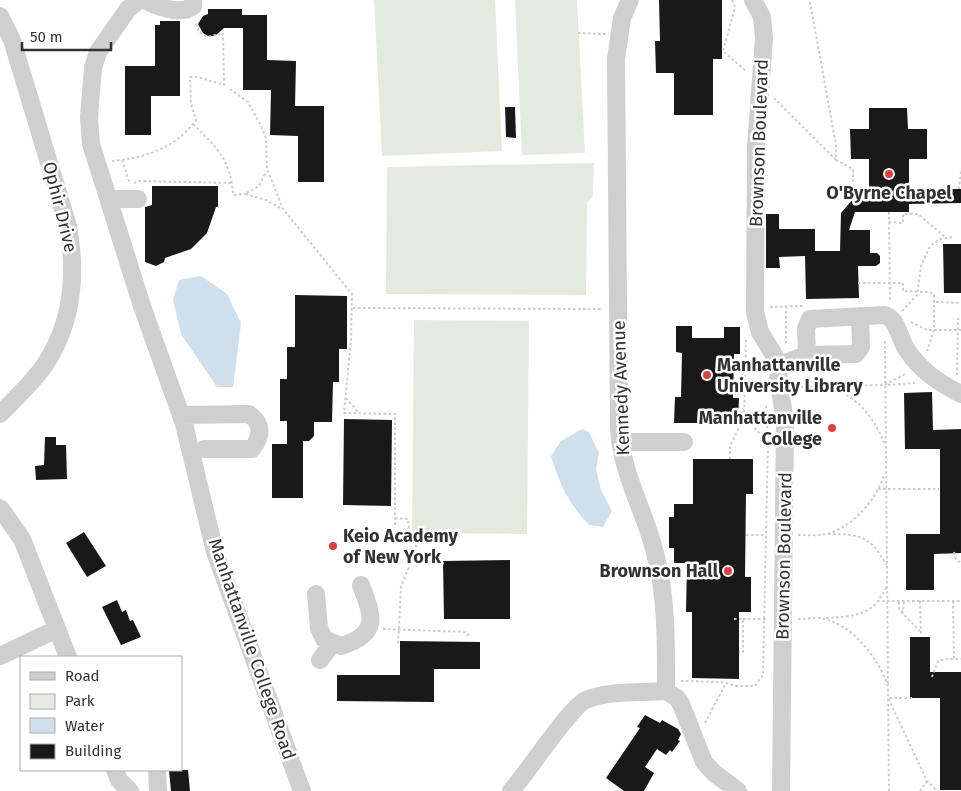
<svg xmlns="http://www.w3.org/2000/svg" width="961" height="791" font-family="'Fira Sans',sans-serif">
	<rect width="100%" height="100%" fill="#fff"/>
	<!-- green -->
	<path fill="#e4ebde" d="M374 0H495L502 151 382 156Z
		M515 0H577L585 153 522 155Z
		M594 163 593 196 587 203 586 295 386 294 387 167Z
		M414 320 529 321 527 534 412 533Z"/>
	<!-- water -->
	<path fill="#cfdfec" d="M201 276 227 294 241 323 233 387H217L181 334 173 300 179 280Z
		M582 429 589 432 599 453 596 469 601 490 612 511 603 527 589 525C567 501 561 487 551 456L561 441Z"/>
	<!-- building -->
	<path fill="#191919" d="M659 0H722V59H713V115H674V73H656L655 41H660Z
		M208 9H242V15H267V60L296 61 295 106H324V182H298V136L270 135 271 90H243V28H224L215 36H208L203 33 198 24 203 16 208 14Z
		M160 21H180V96H151V135H125V66H155V25H160Z
		M505 107H515L516 138 506 137Z
		M869 108H907L908 129H927V159H909V189H961V203L909 204V212H855L849 230H870V253H877L880 256V263L876 266H858L859 298 806 299 805 256 779 257 780 268H766V214H779V229H815V251H840L841 213 853 199 869 194V159H851L850 129H869Z
		M152 186H218V207H216L207 233 191 249 165 258 164 262 156 266 145 262V207L152 205Z
		M943 244H961V293H944Z
		M295 295 347 296V349H339V382H333L332 422H314V436L309 441H303V498H272V444H287V421H280V379H287V347H295Z
		M676 326H692V338H724V327H740V354H734L733 398H739L738 423H674L675 397H681L682 353 676 352Z
		M932 392 933 430 961 429V553L934 554V590H906V534H940V449H905L904 393Z
		M344 419 392 420 391 506 343 505Z
		M45 437H56V445H66L67 479 36 480 35 466 44 465Z
		M693 459H753V494H746L745 577H751V612H739V679L692 678V612H686L687 563H674V548H669V517H674V504H693Z
		M84 532 106 566 87 577 66 543Z
		M510 560V619H444L443 561Z
		M117 600 122 612 126 610 130 621 133 620 141 637 121 645 102 607Z
		M910 637H930V672H961V790H940V698H910Z
		M400 641 480 642V669H434V702L337 701V675H400Z
		M645 715 660 723 662 720 678 729 681 734 678 740 680 741 672 752 670 750 666 755 657 749 645 767 654 773 644 791H624L606 778 640 728 637 727Z
		M169 770H188L190 791H171Z"/>
	<g fill="none" stroke-linecap="round" stroke-linejoin="round">
		<!-- path -->
		<path stroke="#ccc" stroke-width="2" stroke-dasharray="2.5 2.5" stroke-linecap="butt" d="M732 0 735 7 723 51 747 72
			M810 2 836 145V160L853 169V199
			M578 33 606 34
			M230 89 248 102 260 124 266 138 267 169 283 209 352 294 351 339 344 413 395 414V527
			M774 98 836 160
			M193 124C217 148 231 160 233 195L245 194
			M122 160 130 184
			M112 161C145 158 176 148 196 120L191 104 190 77H198L224 85 223 33 207 37 199 32 195 21
			M265 174 259 186 245 194 266 200 282 209
			M134 183 139 181 232 183
			M959 189 961 171
			M889 212 890 302
			M889 222 903 223V214H918L945 237
			M858 283H903V291L930 292 934 295V330L927 351
			M936 302 961 303
			M786 306V346
			M770 307 803 306
			M353 308 603 309
			M902 311 917 295 921 266 930 246 940 239 953 237
			M911 322 927 330H961
			M885 341 888 686
			M746 363H761
			M957 375 958 319H961
			M888 385 915 383
			M745 387 765 388
			M795 387 884 385 907 373
			M833 388C860 400 874 417 885 445
			M346 398 359 413
			M744 417 768 442
			M730 459V446L744 417 746 337
			M878 489H939
			M395 518 408 519 409 531 417 548 401 586 398 646
			M828 534C860 534 871 536 886 565
			M746 535H766
			M798 535C807 535 817 536 826 534 852 528 876 500 884 475
			M954 552 956 559 961 563
			M877 601H961
			M920 601 921 636
			M953 601 954 658
			M899 602V610L903 612 904 602
			M901 612 920 631
			M826 618C856 616 874 616 887 585
			M734 619H743V652H739
			M743 619H766
			M798 619C807 619 818 617 826 619 855 628 878 658 888 686L889 791
			M383 629 466 632 469 636
			M932 677 938 661 945 659H961
			M681 681 722 682 736 686H755L763 675 768 442 766 404
			M912 698H888L927 781 937 791
			M705 723 726 683
			M920 791 927 781"/>
		<!-- minor -->
		<path stroke="#cfcfcf" stroke-width="18" d="M139 0 128 9 98 52 93 68 89 117 91 144 142 306 184 424 215 552 302 791
			M144 0C156 6 180 16 193 6V0
			M630 0 622 18 616 59 619 428C622 476 644 508 655 553 667 597 666 646 666 691
			M753 0 762 17 764 38 756 146 755 312 760 332 780 365 778 378 785 421 781 791
			M0 16 12 40 68 226C77 275 73 323 44 366 32 383 15 399 0 414
			M109 199H138
			M807 355 806 328 810 319 885 315C898 319 899 339 907 350 921 371 939 383 961 394
			M780 365 807 355 856 354 861 347 860 316
			M181 415 249 414C263 424 262 436 252 449H204
			M620 442H684
			M0 508 22 539 68 657
			M316 594 319 628 324 639 341 646C380 634 373 617 361 585
			M0 656 57 629
			M320 660 332 644
			M666 691 677 698 681 704 704 762 714 773 738 791
			M115 770 119 780 130 791
			M157 770 158 791
			M511 791C527 773 571 706 586 700 610 690 641 693 666 691"/>
	</g>
	<!-- markers -->
	<g fill="#de3f41" stroke="#fff" stroke-width="2">
		<circle cx="889" cy="174" r="5"/>
		<circle cx="707" cy="375" r="5"/>
		<circle cx="832" cy="428" r="5"/>
		<circle cx="333" cy="546" r="5"/>
		<circle cx="728" cy="571" r="5"/>
	</g>
	<g text-anchor="middle" stroke-width="5" stroke-linejoin="round" paint-order="stroke">
		<!-- street labels -->
		<g font-size="18" fill="#323232" stroke="#fff">
			<text transform="translate(759 143) rotate(-88)" y="6">Brownson Boulevard</text>
			<text transform="translate(60 207) rotate(76)" y="6">Ophir Drive</text>
			<text transform="translate(621 388) rotate(-92)" y="6">Kennedy Avenue</text>
			<text transform="translate(784 556) rotate(-89)" y="6">Brownson Boulevard</text>
			<text transform="translate(252 649) rotate(71)" y="6">Manhattanville College Road</text>
		</g>
		<!-- poi labels -->
		<g font-size="18" font-weight="bold" fill="#323232" stroke="#fff" text-anchor="start">
			<text x="889" y="199" text-anchor="middle">O'Byrne Chapel</text>
			<text x="717" y="371">Manhattanville<tspan x="717" dy="21">University Library</tspan></text>
			<text x="822" y="424" text-anchor="end">Manhattanville<tspan x="822" dy="21">College</tspan></text>
			<text x="343" y="542">Keio Academy<tspan x="343" dy="21">of New York</tspan></text>
			<text x="718" y="577" text-anchor="end">Brownson Hall</text>
		</g>
	</g>
	<!-- legend -->
	<rect x="20" y="656" width="162" height="115" fill="#ffffff" stroke="#adadad"/>
	<rect x="30" y="672" width="25" height="8" fill="#cfcfcf" stroke="#adadad"/>
	<text x="65" y="681" font-size="15" fill="#323232">Road</text>
	<rect x="30" y="694" width="25" height="15" fill="#e4ebde" stroke="#adadad"/>
	<text x="65" y="706" font-size="15" fill="#323232">Park</text>
	<rect x="30" y="718" width="25" height="15" fill="#cfdfec" stroke="#adadad"/>
	<text x="65" y="731" font-size="15" fill="#323232">Water</text>
	<rect x="30" y="744" width="25" height="15" fill="#191919" stroke="#adadad"/>
	<text x="65" y="756" font-size="15" fill="#323232">Building</text>
	<!-- scale -->
	<path d="M22 42v8h89v-8" fill="none" stroke="#323232" stroke-width="2.5"/>
	<text x="30" y="42" font-size="15" fill="#323232" stroke="#ffffff" stroke-width="4" paint-order="stroke">50 m</text>
</svg>
